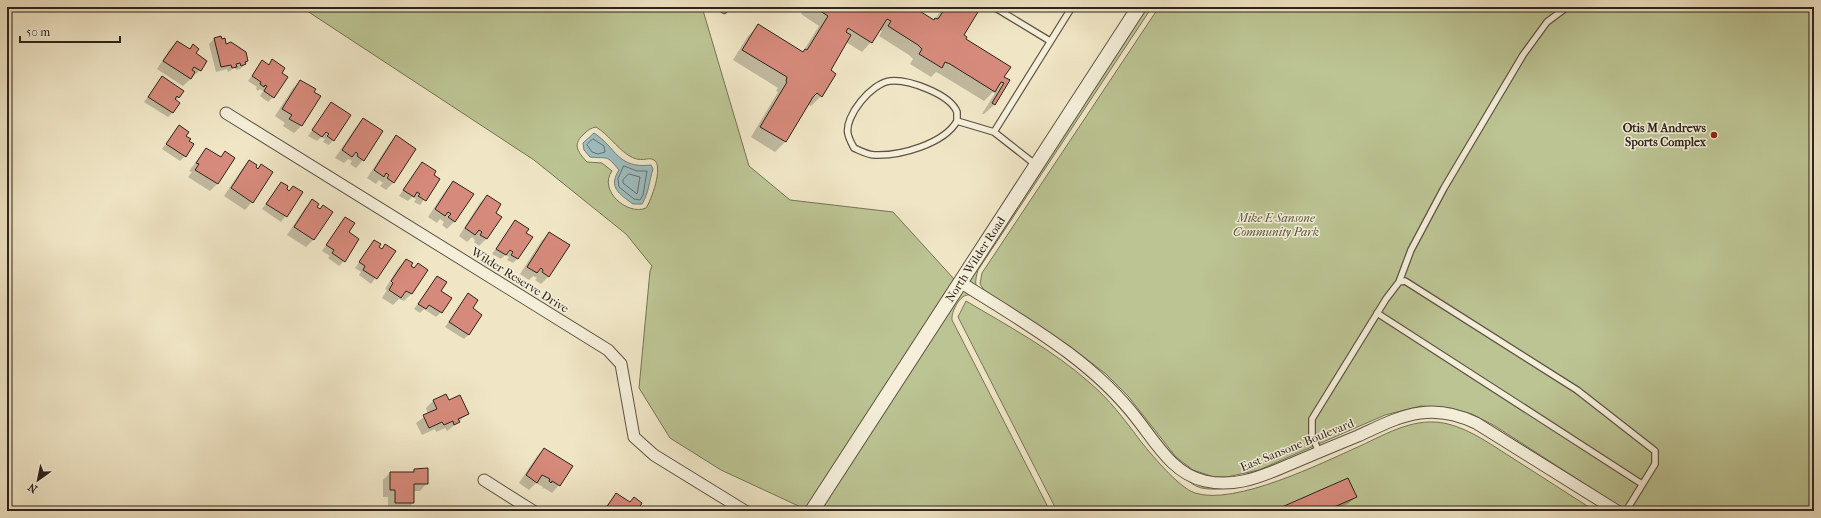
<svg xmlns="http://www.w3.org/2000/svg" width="1821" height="518" font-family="'IM FELL French Canon',serif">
	<rect width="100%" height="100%" fill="#f0e6c6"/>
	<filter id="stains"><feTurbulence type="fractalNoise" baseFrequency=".005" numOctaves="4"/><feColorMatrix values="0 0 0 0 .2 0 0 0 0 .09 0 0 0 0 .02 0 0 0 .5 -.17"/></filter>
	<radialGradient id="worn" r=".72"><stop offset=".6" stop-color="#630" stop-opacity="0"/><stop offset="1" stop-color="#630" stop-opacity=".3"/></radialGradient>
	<!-- green -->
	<path fill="#bcc493" stroke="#747457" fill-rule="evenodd" d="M301 7H702L749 166 790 200 893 212 954 279 805 509 721 470 670 438 639 388 650 271 652 266 626 234 534 160ZM596 127C609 135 615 146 628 155 641 164 648 156 654 160 664 166 651 201 646 208 627 216 598 190 612 171L602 163 587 162C577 151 572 144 585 133 588 130 591 128 596 127Z
		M1147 7H1152L978 270C975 281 974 286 981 295 1021 322 1064 347 1101 378 1139 411 1159 469 1209 483 1221 486 1234 482 1246 479 1307 464 1390 402 1450 415 1481 422 1507 442 1532 459 1560 476 1587 494 1614 511H1608L1475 427 1449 417 1425 415 1399 421 1341 448 1244 485C1232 488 1207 492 1196 486 1185 480 1175 469 1166 460 1142 434 1122 405 1096 380 1062 346 1011 321 970 295 960 293 951 312 952 320L1050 511H820Z
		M1159 7H1814V511H1627L1495 426 1472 414 1450 408 1421 406 1385 415 1259 470 1227 477H1214L1193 470 1176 457 1128 396 1106 374 1071 347 984 290 980 284 982 273Z
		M966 301C1008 326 1053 350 1090 383 1109 399 1124 419 1139 439 1149 452 1179 488 1195 493 1235 506 1322 463 1360 446 1388 433 1416 416 1448 424 1472 430 1493 446 1514 459 1541 476 1568 494 1595 511H1057L958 317Z"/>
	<!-- water -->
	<path fill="#9ebdbf" stroke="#71807d" d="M594 133C617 148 617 169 651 165L653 169C649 181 649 193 642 204H633C619 194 608 187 619 170 606 154 608 159 590 157L584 150 583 143Z"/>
	<!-- shadow -->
	<path fill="#0003" d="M805 7H911L934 21 943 7H980L962 35 1003 77 1009 81 994 105 984 114H982L995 93 993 92 984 101 940 74 936 72 931 77 910 64 913 59 909 55 879 36 882 31 879 30 871 42 862 52 846 42 830 71 821 96 811 106 808 104 785 142 775 152 751 137 778 92 776 91 778 88 733 60 748 36 758 26 802 53 819 26 801 14Z
		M1013 7H1024L1020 11Z
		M214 39 247 61 245 64 240 69 236 70 235 67 230 71 228 72 227 69 216 72 209 44Z
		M177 42 189 50 193 46 200 70 183 86 157 69 169 50Z
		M272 61 273 97 268 102 260 96 263 91 260 89 258 91 256 89 257 87 248 81 262 62 268 65Z
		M162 78 179 97 175 101 173 112 168 117 144 102Z
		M300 81 319 97 301 126 294 133 283 126 285 123 275 116 293 88Z
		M331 103 333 140 329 145 323 142 325 139 321 137 317 141 308 136Z
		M363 119V160L356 168 350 164 352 161 348 159 344 163 335 158 356 127Z
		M179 127 188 142 185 156 180 161 162 149Z
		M396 137 394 182 386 190 380 186 383 183 379 180 376 184 367 178 389 144Z
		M206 149 220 158H234L217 184 210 191 188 177 192 172 189 171Z
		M249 161 257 169 262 165 252 202 245 210 224 196 242 169Z
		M422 163 439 179 420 205 414 202 416 199 412 197 408 201 399 196Z
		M453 182 455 221 447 229 442 225 444 222 440 219 437 223 428 217 446 190Z
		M281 183 289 191 293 187 302 193 281 222 262 209Z
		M487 196 494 213 487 238 479 246 474 242 475 240 472 237 467 242 459 236 480 203Z
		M312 201 315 208 319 210 331 212 313 240 306 247 287 235 305 208Z
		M345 218 348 232 344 261 339 266 328 258 330 256 322 251Z
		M515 221 517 259 513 263 507 260 509 257 505 255 501 259 492 254Z
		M550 233 548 277 541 284 535 280 537 278 533 276 529 280 520 274 542 240Z
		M374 241 381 250 386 245 394 251 371 284 359 275 361 272 355 268Z
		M406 260 414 268 418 264 426 270 411 294 404 301 399 299 393 305 382 298 387 290 385 289 398 268Z
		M437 277 440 291 441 312 436 317 424 309 420 313 414 309Z
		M468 295 471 308 469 334 464 339 445 327Z
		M433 401H448L468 414 447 431 445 428 436 432 435 429 422 435 416 423 428 414 426 408Z
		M544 449 571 467 559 485 552 493 544 488 542 489 543 487 536 483 529 490 519 483 537 456Z
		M414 470 427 483 420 491H413V503L406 510 388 511V497H383V480L390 473H411Z
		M1348 479 1356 497 1348 504 1333 511H1276Z
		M616 494 637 508 642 511H602Z"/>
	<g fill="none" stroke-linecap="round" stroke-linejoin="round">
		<!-- shore -->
		<path stroke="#66706d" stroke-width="1" d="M593 139 604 146 605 152 598 154 592 152 587 145Z
			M624 166 637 171H647L643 195 640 200 634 199 619 187 618 179Z
			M629 174 640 177 637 194 623 183V180Z"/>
	</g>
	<!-- building -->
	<path fill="#d68a7b" stroke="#2d241b" d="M814 7H913L934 20 935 18 938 19 946 7H981L964 35 967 37 966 39 1011 67 1004 77 1010 80 995 105 992 103 1004 83 1001 82 995 92 950 64 945 62 942 68 919 54 922 49 918 45 888 26 891 21 887 19 872 43 848 28 846 32 851 35 831 70 836 74 822 97 817 93 813 97 786 142 760 127 787 82 786 81 787 77 742 50 758 24 803 52 805 49 807 50 828 16Z
		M221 36 222 39 225 38 226 44 231 42 246 52 248 61 245 62 246 64 241 66 240 63 236 64 237 67 232 68 231 65 221 67 214 38Z
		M177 41 190 49 193 44 199 49 196 53 207 61 201 71 194 67 192 70 195 72 191 79 163 61Z
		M272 59 285 68 282 73 288 77 274 98 264 91 267 86 265 85 264 87 260 84 261 82 252 76 262 60 269 65Z
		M162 76 184 91 179 98 177 96 175 99 180 103 173 113 148 97Z
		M300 80 316 89 314 92 321 96 302 126 289 119 292 115 282 109Z
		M331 102 351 115 334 141 327 136 329 134 326 132 322 137 312 130Z
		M363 118 383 131 364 161 357 156 358 154 356 152 352 157 342 150Z
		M179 125 189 132 186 136 191 139 189 141 194 144 186 157 166 144Z
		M396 135 416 149 394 183 387 178 389 175 386 173 384 177 374 170Z
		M206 148 221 157 225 151 235 158 218 184 195 170 199 164 196 163Z
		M249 160 257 165 256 167 258 169 261 164 273 172 253 203 231 188Z
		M422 162 436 171 434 175 440 179 426 201 418 196 420 194 417 192 414 197 403 190Z
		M453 181 474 194 455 222 448 217 451 214 448 212 445 216 435 209Z
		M281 182 288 186 287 189 289 191 293 186 303 192 287 217 266 204Z
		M487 195 501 204 496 213 502 217 487 239 480 235 482 232 479 230 475 235 465 228Z
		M312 199 319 204 317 207 320 209 323 205 333 212 314 240 294 227Z
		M345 217 355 223 349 232 359 239 345 262 332 253 334 250 326 245Z
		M515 220 529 229 526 233 533 237 518 259 511 255 513 252 510 250 506 255 496 249Z
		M549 232 570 245 549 277 542 272 543 270 541 268 537 273 527 267Z
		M374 240 381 244 379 247 382 249 385 244 396 251 377 279 363 270 365 266 359 262Z
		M406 259 413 263 411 266 414 268 418 263 428 270 412 294 406 291 401 298 389 290 393 283 391 281Z
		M437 276 447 282 441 291 452 298 442 313 429 305 426 309 418 304Z
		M468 293 478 300 473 308 482 315 469 335 449 322Z
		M446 394 449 400 460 395 469 414 458 419 460 422 454 425 453 421 444 425 442 422 429 428 423 415 437 409 433 400Z
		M544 448 573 466 560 486 552 481 551 483 549 481 550 479 542 475 537 483 526 475Z
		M428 468V484H414V503H395V490H390V472H414V469Z
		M1348 478 1357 497 1325 511 1275 510Z
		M616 493 630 502 634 497 642 503 639 508 644 511H604Z"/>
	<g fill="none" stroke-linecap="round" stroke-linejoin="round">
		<!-- service casing -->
		<g stroke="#5e5446" stroke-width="8">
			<path id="service" d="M994 7 1050 41
				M724 10 726 7
				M957 121C957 118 957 114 957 112 950 94 908 79 890 81 872 83 844 116 848 134 849 139 852 144 854 148 861 151 868 155 875 155 900 156 944 144 957 121L994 132
				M1036 165 994 132 1072 7
				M1399 282 1411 250 1444 188 1523 55 1547 22 1567 7
				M1377 313 1642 484
				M1319 452 1312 436V419L1386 299 1399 282 1405 281 1577 390 1655 451V464L1626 511"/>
		</g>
		<!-- minor casing -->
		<g stroke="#5e5446" stroke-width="13">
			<path id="minor" d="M226 113 608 350 621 364 634 437 654 455 745 511
				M960 282C1023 322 1091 359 1137 419 1156 443 1173 474 1205 481 1232 487 1255 479 1279 469 1305 458 1331 447 1358 436 1378 427 1398 416 1420 413 1440 410 1459 415 1476 423L1617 511
				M484 480 533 511"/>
		</g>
		<!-- tertiary casing -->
		<g stroke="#5e5446" stroke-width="16">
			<g id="tertiary">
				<path id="s1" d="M812 511 1139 7"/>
			</g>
		</g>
		<!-- service -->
		<use href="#service" stroke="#f5efda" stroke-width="5.5"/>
		<!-- minor -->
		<use href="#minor" stroke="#f5efda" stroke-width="11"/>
		<!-- tertiary -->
		<use href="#tertiary" stroke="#f5efda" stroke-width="14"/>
	</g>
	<!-- markers -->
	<circle fill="#8f2418" stroke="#f5efda" stroke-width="1.5" cx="1714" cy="135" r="4"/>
	<g text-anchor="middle" stroke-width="3" stroke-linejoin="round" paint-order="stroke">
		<!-- poi labels -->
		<g font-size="12" font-weight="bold" fill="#2d241b" stroke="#f5efda" text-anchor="end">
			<text x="1706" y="132">Otis M Andrews<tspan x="1706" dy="14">Sports Complex</tspan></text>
		</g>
		<!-- park labels -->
		<g font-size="12" font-style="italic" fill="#58543f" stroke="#f5efda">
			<text x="1276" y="222">Mike E Sansone<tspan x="1276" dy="14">Community Park</tspan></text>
		</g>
		<!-- street labels -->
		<g font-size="12" fill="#2d241b" stroke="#f5efda">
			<text dy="4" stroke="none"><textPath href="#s1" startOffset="300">North Wilder Road</textPath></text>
			<text transform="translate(520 280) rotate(32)" y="4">Wilder Reserve Drive</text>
			<text transform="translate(1297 445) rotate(-22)" y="4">East Sansone Boulevard</text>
		</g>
	</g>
	<!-- margin -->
	<rect width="1821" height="518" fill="none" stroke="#f0e6c6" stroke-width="24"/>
	<rect x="8" y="8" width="1805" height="502" fill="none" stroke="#2d241b" stroke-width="2"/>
	<rect x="12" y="12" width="1797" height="494" fill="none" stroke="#2d241b"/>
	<!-- north arrow -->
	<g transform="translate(38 480) rotate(213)" stroke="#f5efda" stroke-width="3" paint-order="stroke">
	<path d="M0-3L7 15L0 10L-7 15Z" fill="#2d241b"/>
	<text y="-6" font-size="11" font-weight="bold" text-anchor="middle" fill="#2d241b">N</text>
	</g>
	<!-- scale -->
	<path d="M20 36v6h100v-6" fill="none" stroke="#2d241b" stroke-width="2"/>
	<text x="26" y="36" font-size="12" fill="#2d241b" stroke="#f5efda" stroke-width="3" paint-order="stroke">50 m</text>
	<rect width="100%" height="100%" filter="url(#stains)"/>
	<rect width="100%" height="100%" fill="url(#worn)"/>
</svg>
